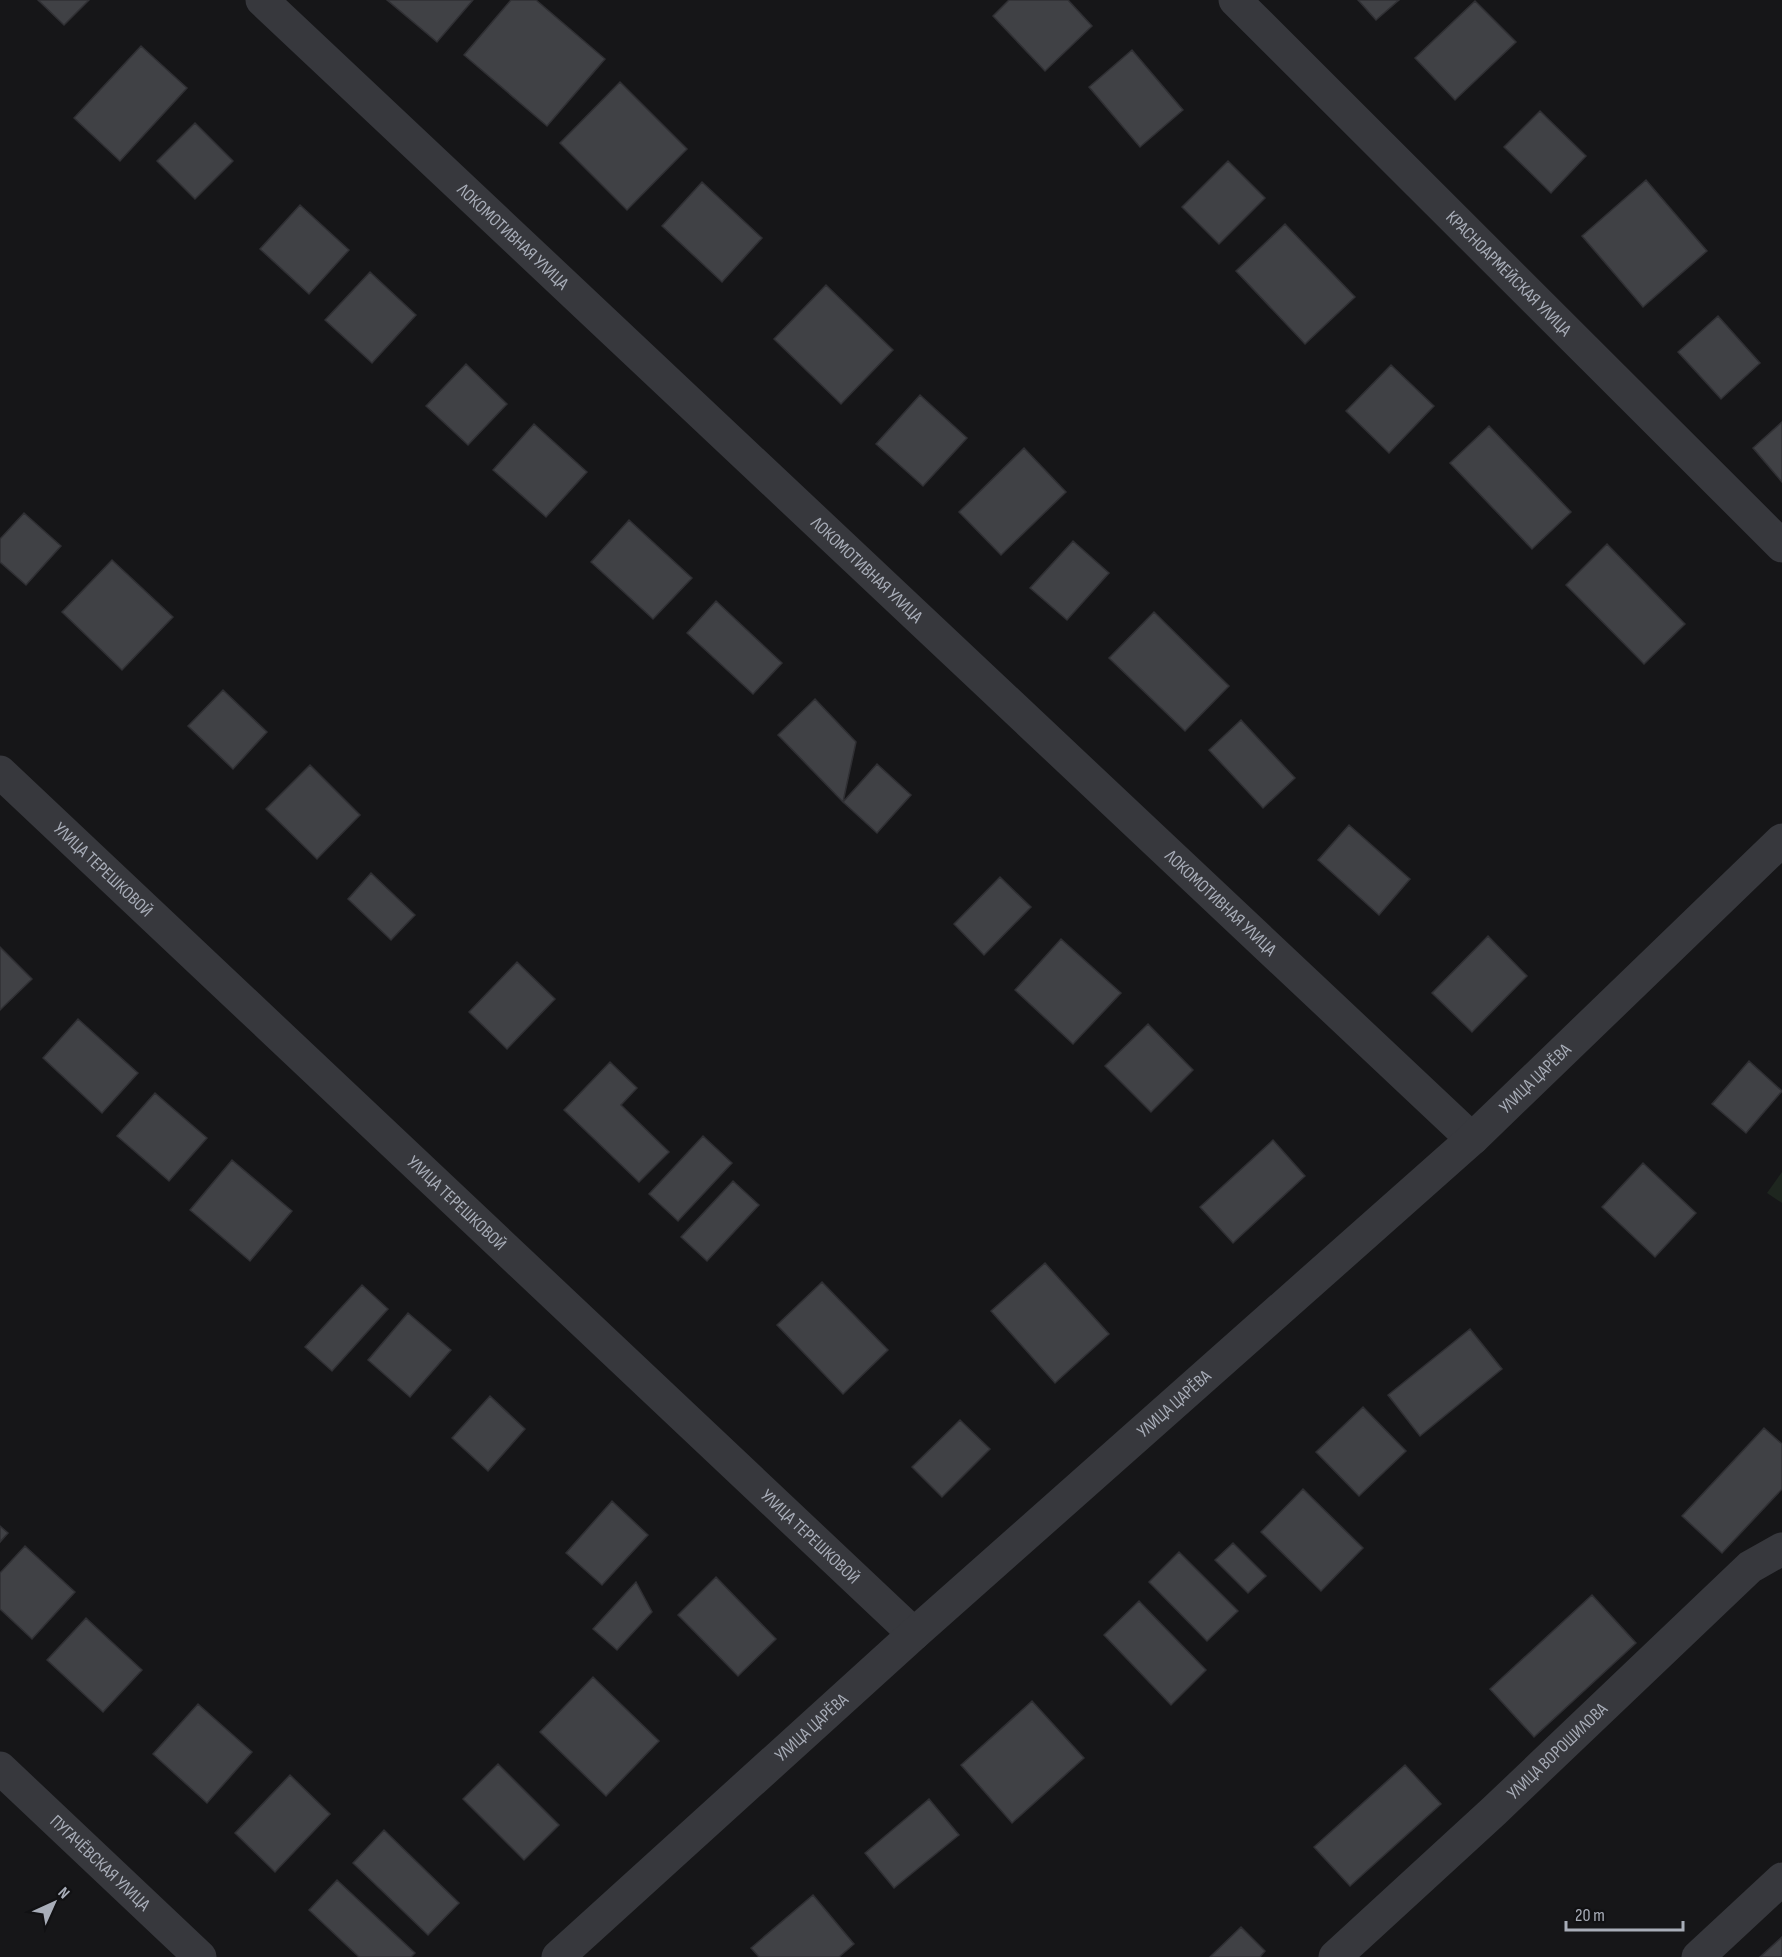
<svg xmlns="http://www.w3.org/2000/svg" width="1782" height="1957" font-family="'Sofia Sans Condensed',sans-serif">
	<rect width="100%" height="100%" fill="#161618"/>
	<!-- green -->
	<path fill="#1e261f" d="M1782 1172V1203L1767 1193Z"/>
	<!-- building -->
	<path fill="#404145" stroke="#303034" stroke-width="1.5" d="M38 0H89L64 25Z
		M387 0H473L437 42Z
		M511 0H536L605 59 547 126 464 55Z
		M1009 0H1068L1092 26 1045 71 993 16Z
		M1358 0H1399L1376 20Z
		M1475 1 1516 42 1455 100 1415 58Z
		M141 46 187 88 120 161 74 118Z
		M1132 50 1183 110 1140 147 1089 87Z
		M620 82 687 149 627 210 560 143Z
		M1540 111 1586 156 1551 193 1504 147Z
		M195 123 233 161 195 199 157 161Z
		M1228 161 1265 198 1219 244 1182 207Z
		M1646 180 1707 251 1643 307 1582 236Z
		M702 182 762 238 722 282 662 226Z
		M300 205 349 250 309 294 260 249Z
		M1285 224 1355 297 1305 344 1236 271Z
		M370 272 416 315 372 363 325 320Z
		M826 285 893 350 841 404 774 339Z
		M1718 316 1760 363 1721 399 1678 352Z
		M466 364 507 404 468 445 426 406Z
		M1391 365 1434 406 1389 453 1346 411Z
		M920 395 967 438 923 486 876 444Z
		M1782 422V482L1753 448Z
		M534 424 587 472 546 517 493 470Z
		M1489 426 1571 512 1532 549 1450 463Z
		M1024 448 1066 492 1001 555 959 512Z
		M24 513 61 546 26 585 0 562V539Z
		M629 520 692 578 653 619 591 562Z
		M1073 541 1109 573 1067 620 1030 588Z
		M1607 544 1685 624 1644 664 1566 585Z
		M112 560 173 617 122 670 62 612Z
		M716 601 782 663 753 694 687 633Z
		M1154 612 1229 686 1185 731 1109 658Z
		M223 690 267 732 233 769 188 726Z
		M815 699 856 742 843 802 778 735Z
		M1241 720 1295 778 1263 808 1209 750Z
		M877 764 911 795 877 833 843 802Z
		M310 765 360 815 317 859 266 809Z
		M1349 825 1410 879 1379 915 1318 860Z
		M371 873 415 915 391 940 348 899Z
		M1000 877 1031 907 984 955 954 924Z
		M1488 936 1527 976 1472 1032 1432 993Z
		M1061 939 1121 993 1073 1044 1015 990Z
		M0 947 32 979 0 1010Z
		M517 962 555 999 507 1049 469 1012Z
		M78 1019 138 1073 102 1113 43 1058Z
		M1148 1024 1193 1070 1151 1112 1105 1066Z
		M1749 1061 1782 1091 1746 1133 1712 1104Z
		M610 1062 637 1088 621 1105 669 1152 639 1182 564 1110Z
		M155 1093 207 1138 169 1181 117 1136Z
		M703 1136 732 1163 678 1221 649 1194Z
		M1273 1140 1305 1176 1233 1243 1200 1207Z
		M232 1160 292 1211 250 1261 190 1210Z
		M1643 1163 1696 1213 1655 1257 1602 1207Z
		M733 1181 759 1205 707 1261 681 1237Z
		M1045 1263 1109 1334 1055 1383 991 1311Z
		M822 1282 888 1350 843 1394 777 1325Z
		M362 1285 388 1309 332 1371 305 1347Z
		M408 1313 451 1350 410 1397 368 1360Z
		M1470 1329 1502 1369 1420 1436 1388 1395Z
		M490 1396 525 1429 488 1471 452 1438Z
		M1363 1407 1406 1451 1359 1496 1316 1452Z
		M960 1420 990 1449 942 1497 912 1467Z
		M1764 1428 1782 1444V1489L1722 1553 1682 1516Z
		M1303 1489 1363 1548 1321 1591 1261 1532Z
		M612 1501 648 1535 602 1585 566 1553Z
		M0 1526 8 1533 0 1542Z
		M1233 1543 1266 1576 1248 1593 1215 1560Z
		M25 1546 75 1592 32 1639 0 1609V1573Z
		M1179 1552 1238 1611 1207 1641 1149 1582Z
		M716 1577 776 1639 738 1676 678 1615Z
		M636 1582 652 1612 617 1650 593 1629Z
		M1592 1595 1636 1643 1534 1737 1490 1689Z
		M1139 1601 1206 1670 1171 1705 1104 1635Z
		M86 1618 142 1670 103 1712 47 1660Z
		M593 1677 659 1741 606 1796 540 1732Z
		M1032 1701 1084 1758 1012 1823 961 1765Z
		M198 1704 252 1752 207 1803 153 1754Z
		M498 1764 559 1825 524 1860 463 1799Z
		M1405 1765 1441 1804 1350 1886 1314 1847Z
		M290 1775 330 1814 275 1872 235 1833Z
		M929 1799 959 1835 894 1888 865 1853Z
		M384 1830 459 1903 428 1935 353 1863Z
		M337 1880 415 1953 411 1957H359L309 1910Z
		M813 1895 854 1944 839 1957H759L751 1948Z
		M1241 1927 1265 1951 1260 1957H1210Z
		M1782 1937V1957H1760Z"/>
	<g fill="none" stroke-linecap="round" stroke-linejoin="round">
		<!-- minor -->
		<g stroke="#37383d" stroke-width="33">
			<path id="s1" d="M262 0 1472 1139"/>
			<path id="s2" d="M1235 0 1782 546"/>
			<path id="s3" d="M0 772 914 1634"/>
			<path id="s4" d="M0 1768 200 1957"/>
			<path id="s5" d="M558 1957 914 1634 1472 1139 1782 840"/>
			<path id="s6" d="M1335 1957 1494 1811 1750 1567 1782 1549"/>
			<path d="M1698 1957 1782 1879"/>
		</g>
	</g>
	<g text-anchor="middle" stroke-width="4.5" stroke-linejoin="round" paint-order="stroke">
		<!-- street labels -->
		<g font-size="18" fill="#a8adb8" stroke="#111113">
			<text dy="6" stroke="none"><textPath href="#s1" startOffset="345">ЛОКОМОТИВНАЯ УЛИЦА</textPath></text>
			<text dy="6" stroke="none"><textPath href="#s2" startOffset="387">КРАСНОАРМЕЙСКАЯ УЛИЦА</textPath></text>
			<text dy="6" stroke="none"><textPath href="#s1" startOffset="831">ЛОКОМОТИВНАЯ УЛИЦА</textPath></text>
			<text dy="6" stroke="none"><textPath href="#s3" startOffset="142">УЛИЦА ТЕРЕШКОВОЙ</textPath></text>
			<text dy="6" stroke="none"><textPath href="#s1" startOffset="1317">ЛОКОМОТИВНАЯ УЛИЦА</textPath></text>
			<text dy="6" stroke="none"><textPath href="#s5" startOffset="1314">УЛИЦА ЦАРЁВА</textPath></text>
			<text dy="6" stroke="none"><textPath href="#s3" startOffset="628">УЛИЦА ТЕРЕШКОВОЙ</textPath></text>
			<text dy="6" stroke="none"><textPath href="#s5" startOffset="828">УЛИЦА ЦАРЁВА</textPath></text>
			<text dy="6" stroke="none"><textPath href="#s3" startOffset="1114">УЛИЦА ТЕРЕШКОВОЙ</textPath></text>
			<text dy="6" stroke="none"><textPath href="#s5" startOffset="342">УЛИЦА ЦАРЁВА</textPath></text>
			<text dy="6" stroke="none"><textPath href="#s6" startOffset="303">УЛИЦА ВОРОШИЛОВА</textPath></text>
			<text dy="6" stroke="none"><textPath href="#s4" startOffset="138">ПУГАЧЁВСКАЯ УЛИЦА</textPath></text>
		</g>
	</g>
	<!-- north arrow -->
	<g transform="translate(54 1903) rotate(45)" stroke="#111113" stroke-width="4.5" paint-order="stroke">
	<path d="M0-4.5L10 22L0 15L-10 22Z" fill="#a8adb8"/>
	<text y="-9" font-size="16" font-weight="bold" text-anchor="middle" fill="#a8adb8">N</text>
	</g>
	<!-- scale -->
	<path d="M1566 1921v9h117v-9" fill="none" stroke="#a8adb8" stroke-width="3"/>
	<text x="1575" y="1921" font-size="18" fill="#a8adb8" stroke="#111113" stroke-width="4.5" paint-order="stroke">20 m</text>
</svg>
